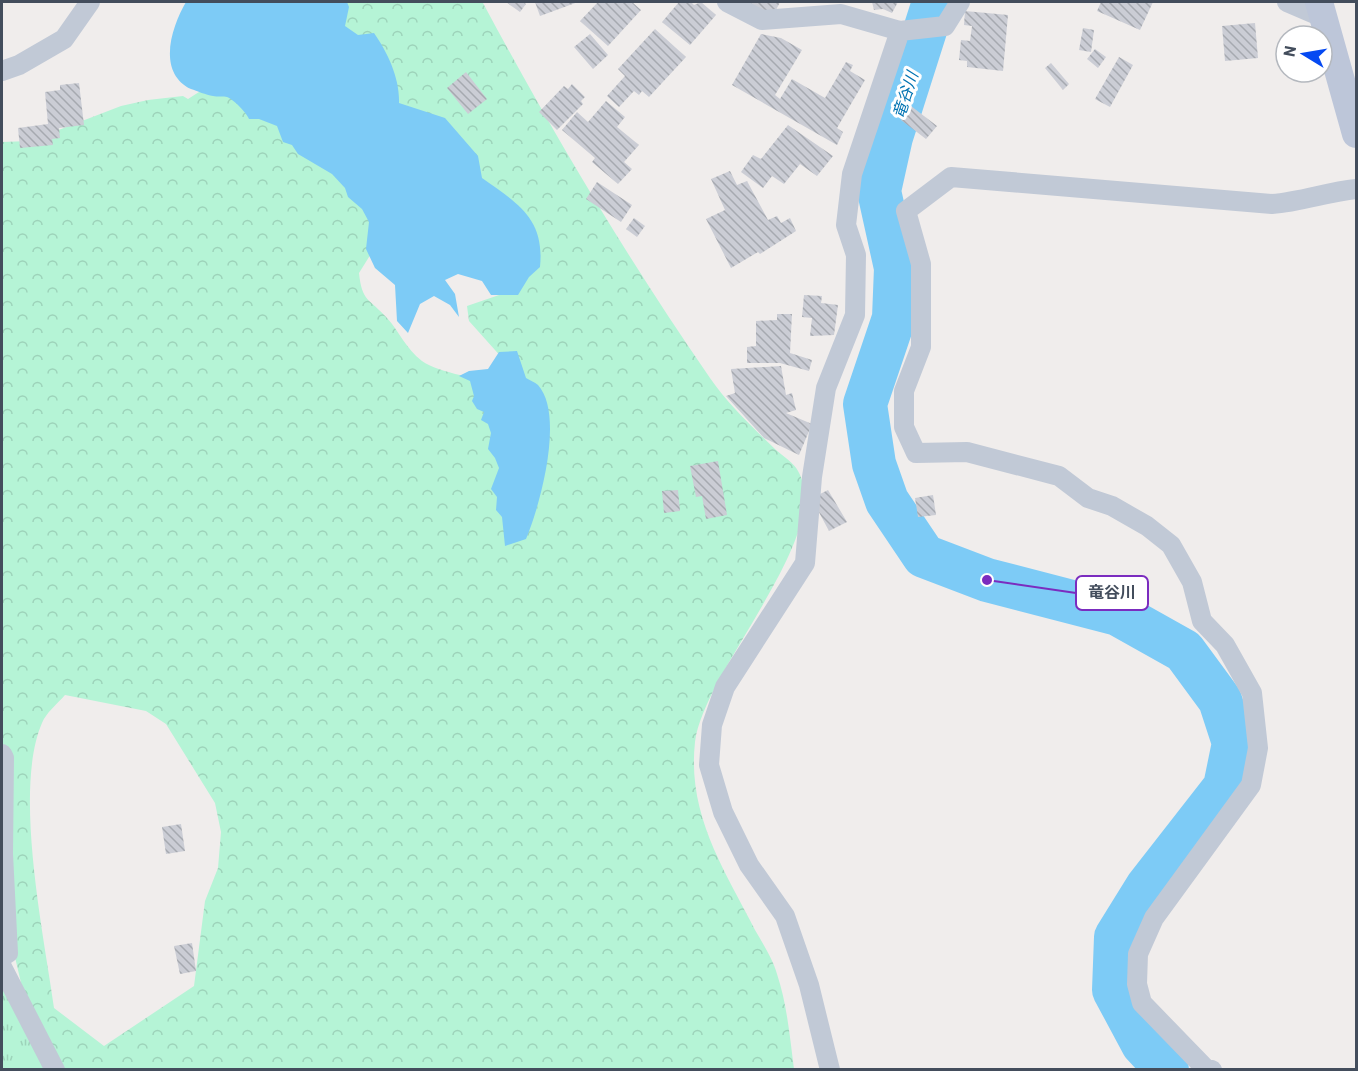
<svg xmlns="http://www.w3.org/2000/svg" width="1358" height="1071" font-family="Barlow,'Noto Sans JP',sans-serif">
	<defs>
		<pattern id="grass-tufts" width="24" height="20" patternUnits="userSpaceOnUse" patternTransform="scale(1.5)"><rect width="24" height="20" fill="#b5f4d6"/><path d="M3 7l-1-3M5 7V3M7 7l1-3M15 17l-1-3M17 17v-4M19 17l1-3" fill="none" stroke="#9dd3ba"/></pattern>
		<pattern id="forest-crowns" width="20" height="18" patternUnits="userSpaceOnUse" patternTransform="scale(1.5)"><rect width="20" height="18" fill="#b5f4d6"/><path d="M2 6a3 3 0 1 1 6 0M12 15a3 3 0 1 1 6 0" fill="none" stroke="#9dd3ba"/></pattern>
		<pattern id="building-back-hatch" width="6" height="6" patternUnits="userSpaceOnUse" patternTransform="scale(1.5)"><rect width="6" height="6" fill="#cbcdd5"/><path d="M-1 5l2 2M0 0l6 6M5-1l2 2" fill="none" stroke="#a6a9b0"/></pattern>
	</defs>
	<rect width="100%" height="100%" fill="#f0edec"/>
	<!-- grass -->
	<path fill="url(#grass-tufts)" d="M2 984 45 1069H2Z"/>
	<!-- forest -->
	<path fill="url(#forest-crowns)" fill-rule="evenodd" d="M317 2 483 3C552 132 627 258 710 378 728 404 753 428 776 450 783 456 794 463 798 471 835 534 704 670 695 742 687 815 724 869 755 930 763 944 773 959 777 974 787 1004 790 1038 794 1069H62L26 1004 14 953 2 748V142L30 141 121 106 148 100 183 96 188 99 210 85 271 110 353 178 384 233 359 273C362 302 369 298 387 318 399 331 406 349 422 361 443 376 502 382 529 388L469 321 467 306 514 290 387 112ZM65 695 146 711 166 724 215 803 221 832 218 868 205 901 194 986 104 1046 54 1008C44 935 13 790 42 723 46 713 57 704 65 695Z"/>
	<!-- water -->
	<path fill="#7dcbf6" d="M186 2H347L349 7 345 26 358 35 374 33C388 53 400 79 399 103L445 118 478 156 482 178C517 203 545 218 540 267L529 277 518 295H491L482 281 458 274 445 280 455 294 459 317 450 305 434 296 420 304 408 333 397 321 395 285 375 268 366 249 369 222 362 209 348 197 345 188 332 174 298 154 292 145 283 142 277 126 259 119H249C247 113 233 99 227 97 224 96 217 97 213 96 206 95 197 91 191 89 156 72 172 26 186 2Z
		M517 351 526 378C529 380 535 382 538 385 565 415 540 506 526 539L505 546 502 517 496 510 497 497 491 489 499 468 495 458 488 449 491 433 488 424 481 420 484 412 477 409 472 401 474 396 470 381 459 376 469 371 488 369 499 352Z"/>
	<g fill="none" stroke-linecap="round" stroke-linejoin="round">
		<!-- river -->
		<path stroke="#7dcbf6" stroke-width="44" d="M934 2 891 137 879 191 896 268 894 318 865 404 874 464 887 501 924 556 987 580 1118 614 1184 651 1220 700 1234 743 1225 787 1147 887 1116 937 1114 990 1143 1044 1167 1070"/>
	</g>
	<!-- building -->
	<path fill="url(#building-back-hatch)" d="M506 2H523L526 4 520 12Z
		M535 2H578L540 16Z
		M598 2H632L641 10 608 46 580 21Z
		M679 2H691L694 5 701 2 716 15 690 45 662 22Z
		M748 2H780L774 14 763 12Z
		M872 2H898L892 13 883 9 874 10Z
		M1101 2H1153L1140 30 1097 11Z
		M965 11 1008 15 1003 71 967 67V61L959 60 961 40 970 41 972 26 964 25Z
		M1255 23 1258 58 1225 61 1222 26Z
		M1083 28 1094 30 1091 52 1079 50Z
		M655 29 686 57 649 97 642 91 639 95 634 91 619 107 607 96 625 76 618 69Z
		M590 34 608 55 593 69 574 47Z
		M761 34 781 38 802 50 775 95 780 99 792 79 825 98 846 62 853 65 850 71 865 80 837 128 843 132 837 145 732 85Z
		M1095 49 1106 57 1098 68 1087 59Z
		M1119 57 1133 65 1110 107 1095 99Z
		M1051 63 1069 84 1063 90 1045 68Z
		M466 72 487 99 468 114 447 88Z
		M79 83 84 125 59 128 60 138 52 139 53 145 20 148 18 128 48 124 45 92 60 90V85Z
		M572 84 585 97 581 101 583 104 557 130 539 112 564 86 568 89Z
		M606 101 625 117 617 127 639 145 624 162 632 169 618 184 592 162 595 158 562 130 577 112 588 122Z
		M911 106 937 126 926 139 901 120Z
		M788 125 833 156 817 176 800 164 784 184 772 176 763 188 741 172 753 155 761 159Z
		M730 171 737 185 747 181 768 220 777 216 781 223 790 218 796 231 760 254 758 252 731 268 706 219 725 210 711 179Z
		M597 182 632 205 621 222 586 199Z
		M634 218 645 226 637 237 626 229Z
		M804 295 822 296 821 303 838 305 834 335 810 336 812 318 802 317Z
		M777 314H792L790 353 812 360 809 371 780 363H747V347L756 346V321L777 320Z
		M781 366 786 395 792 393 796 410 786 413 812 424 799 455 764 438 726 396 735 393 731 369Z
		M718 461 727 515 706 519 702 496 696 497 690 466Z
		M678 490 680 511 664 513 662 491Z
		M828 490 847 522 829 531 813 501 816 496Z
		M933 495 936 515 918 517 915 498Z
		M181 824 185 851 166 854 162 827Z
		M192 943 196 971 180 974 174 946Z"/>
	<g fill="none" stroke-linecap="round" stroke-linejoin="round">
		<!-- minor -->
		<path stroke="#c1c9d6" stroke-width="20" d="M727 2 762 20 841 14 900 31 945 26 960 2
			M1287 2 1322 17
			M2 71 19 65 64 39 90 2
			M2 754 4 758 3 854 8 953 2 957
			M2 967 55 1070
			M830 1070 809 985 785 916 749 865 723 812 709 765 712 725 725 687 805 563 812 477 826 388 855 315 856 255 846 225 852 174 900 31
			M1212 1070 1205 1068 1142 1003 1137 984 1138 954 1154 918 1251 785 1258 748 1252 693 1225 645 1202 621 1192 582 1171 545 1147 526 1112 506 1088 498 1059 476 967 452 916 453 904 427V391L921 347V264L906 211 951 177 1272 204C1301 202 1327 192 1356 189"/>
		<!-- secondary -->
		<path stroke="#bdc6d9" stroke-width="28" d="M1319 2 1356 134"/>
	</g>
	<g text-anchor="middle" stroke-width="6" stroke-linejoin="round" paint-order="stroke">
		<!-- water labels -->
		<g font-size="16" font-style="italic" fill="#0073b2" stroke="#fff">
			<text transform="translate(905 95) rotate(-72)" y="6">竜谷川</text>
		</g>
	</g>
	<!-- callouts -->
	<path fill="none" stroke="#7b2cbf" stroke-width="2" d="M987 580L1076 593"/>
	<circle fill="#7b2cbf" stroke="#fff" stroke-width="2" cx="987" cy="580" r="6"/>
	<rect fill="#fff" stroke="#7b2cbf" stroke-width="2" x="1076" y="576" width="72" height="34" rx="6"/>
	<g font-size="16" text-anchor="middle" font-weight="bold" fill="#434d5c">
		<text x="1112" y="598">竜谷川</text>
	</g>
	<!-- border -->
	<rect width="1358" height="1071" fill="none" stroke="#434d5c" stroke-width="6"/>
	<!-- north arrow -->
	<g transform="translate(1304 54) rotate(281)"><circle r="28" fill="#ffffff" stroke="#b4b8be" stroke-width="1.5"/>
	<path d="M0-4.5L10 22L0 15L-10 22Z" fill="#0549f2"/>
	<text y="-9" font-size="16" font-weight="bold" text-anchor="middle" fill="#434d5c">N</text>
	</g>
</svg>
